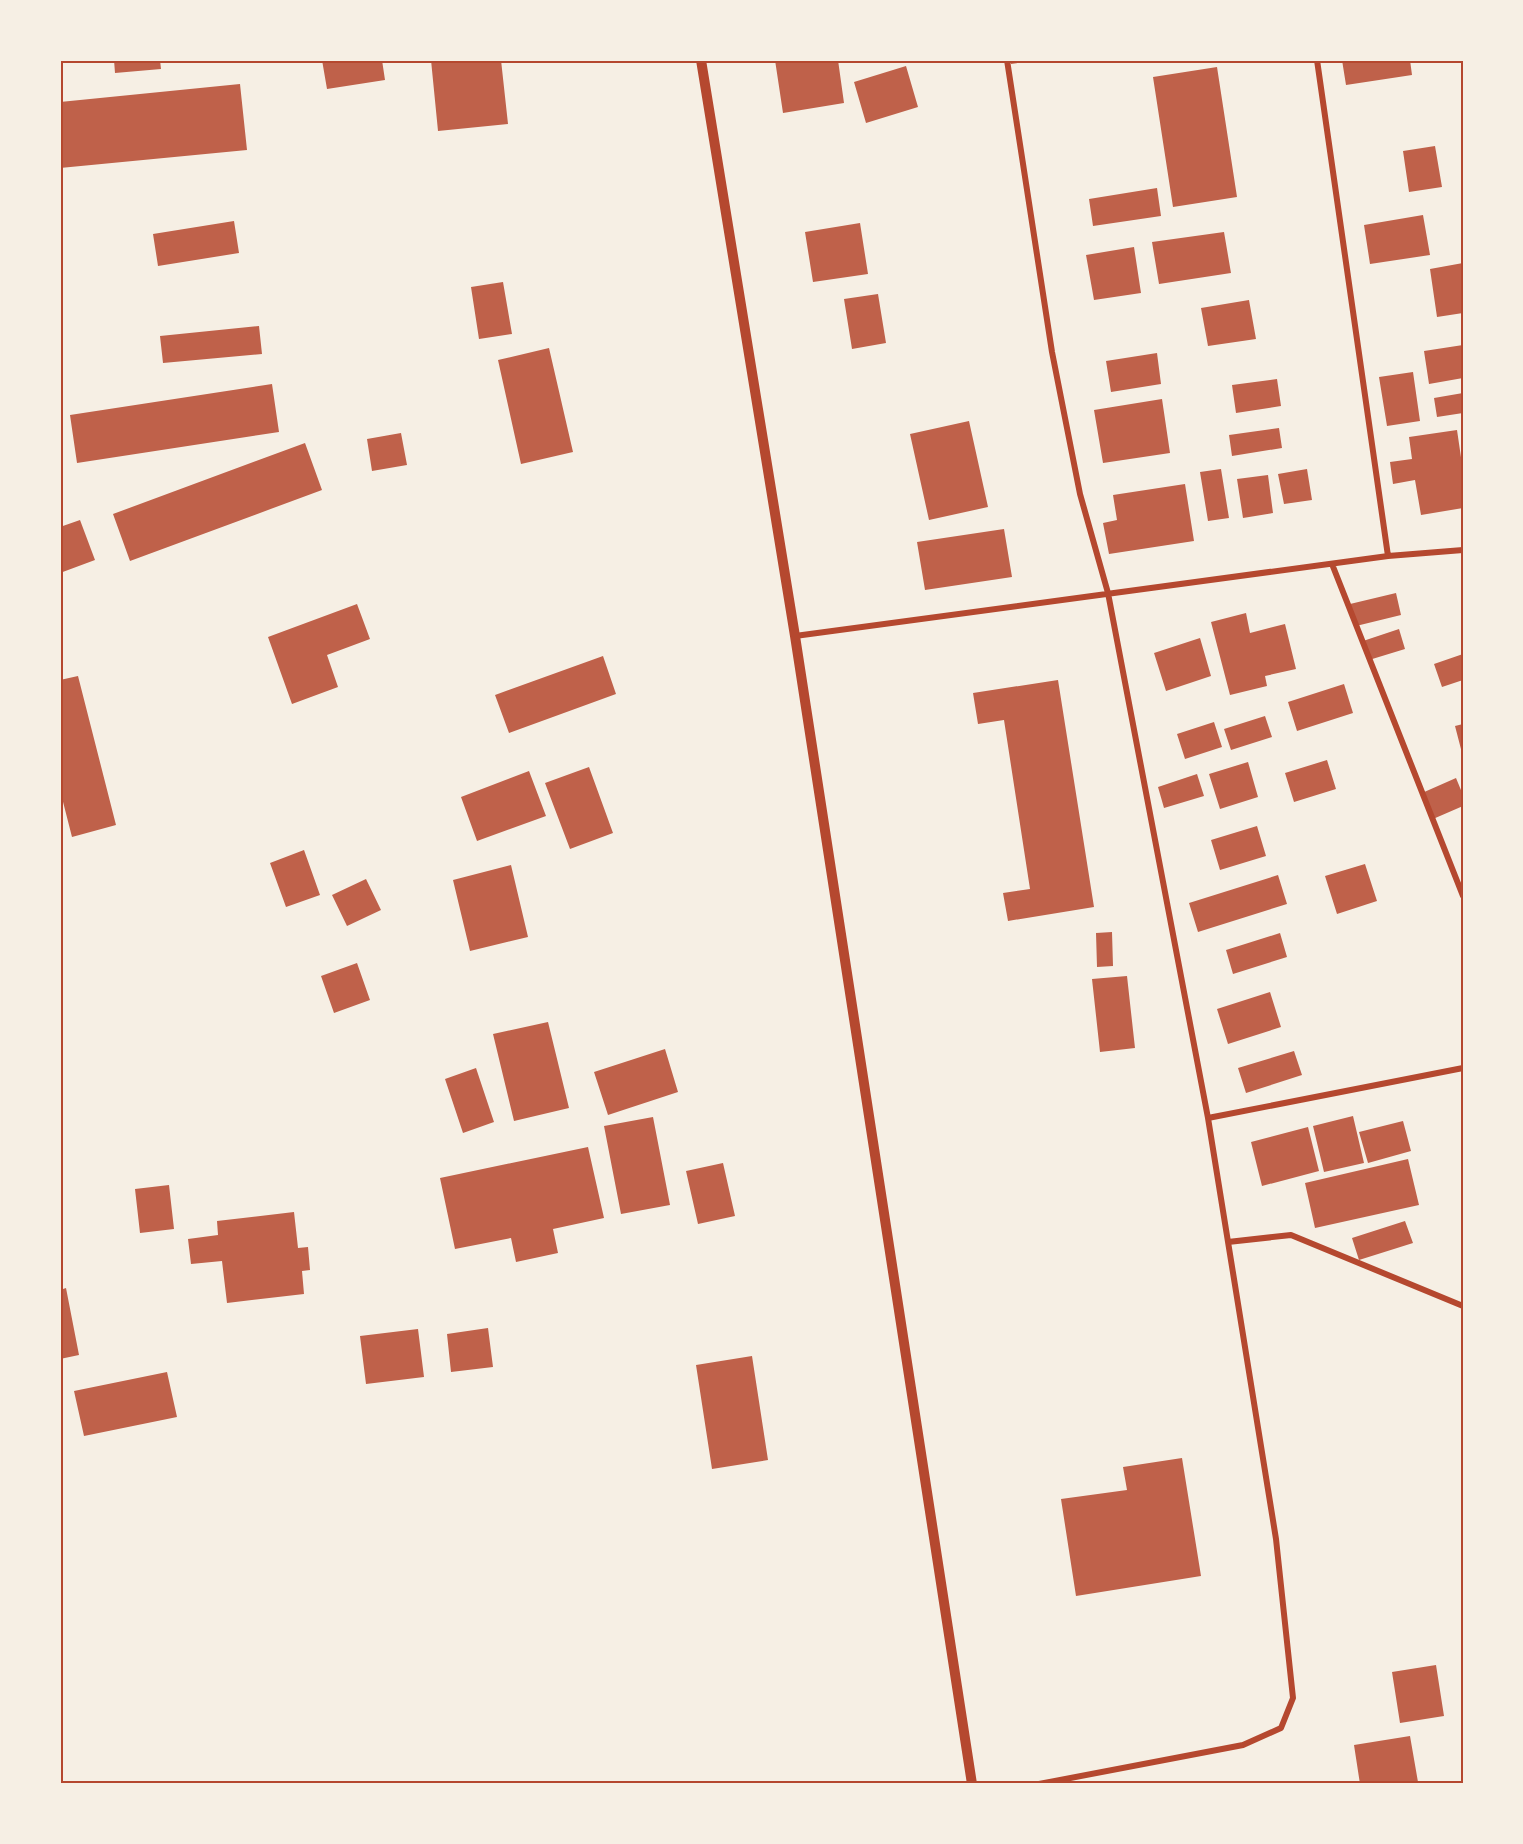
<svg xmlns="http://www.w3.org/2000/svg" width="1523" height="1844" font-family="'Roboto Condensed',sans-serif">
	<rect width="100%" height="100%" fill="#f6efe4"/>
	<!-- building -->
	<path fill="#bf614a" d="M114 60H160L161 69 115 73Z
		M322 60H382L385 80 327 89Z
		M431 60H501L508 124 438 131Z
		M775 60H838L844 103 783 113Z
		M1010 60H1030V61L1011 64Z
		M1342 60H1410L1412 75 1346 85Z
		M906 66 918 107 866 123 854 82Z
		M1217 67 1237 197 1173 207 1153 77Z
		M240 84 247 150 60 168V102Z
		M1435 146 1442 187 1409 192 1403 151Z
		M1157 188 1161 216 1093 226 1089 199Z
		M1423 215 1430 255 1370 264 1364 225Z
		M234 221 239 253 158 266 153 234Z
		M860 223 868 274 813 282 805 232Z
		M1224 232 1231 273 1159 284 1152 242Z
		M1134 247 1141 293 1094 300 1086 255Z
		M1463 263V313L1437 317 1430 269Z
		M503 282 512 334 479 339 471 287Z
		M878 294 886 343 852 349 844 299Z
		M1249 300 1256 339 1208 346 1201 308Z
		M259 326 262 354 163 363 160 336Z
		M1463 345V378L1429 384 1424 351Z
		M549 348 573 452 521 464 498 360Z
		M1157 353 1161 384 1111 392 1106 361Z
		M1413 372 1420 421 1387 426 1379 377Z
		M1277 379 1281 406 1236 413 1232 385Z
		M272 384 279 432 77 463 70 415Z
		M1463 393V413L1437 417 1434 398Z
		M1162 399 1170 453 1103 463 1094 410Z
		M969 421 988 507 929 520 910 434Z
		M1279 428 1282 448 1232 456 1229 435Z
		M1457 430 1463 471V508L1421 515 1415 480 1393 484 1390 462 1412 459 1409 437Z
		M401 433 407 465 372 471 367 439Z
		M305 443 322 490 130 561 113 514Z
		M1221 469 1229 518 1208 521 1200 472Z
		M1307 469 1312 500 1284 504 1278 474Z
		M1268 475 1273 513 1243 518 1237 479Z
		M1185 484 1194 541 1109 554 1103 523 1117 520 1113 495Z
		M80 520 95 560 60 573V527Z
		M1004 529 1012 577 925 590 917 542Z
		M1396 593 1401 615 1356 626 1350 604Z
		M357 604 370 639 327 655 338 687 292 704 268 637Z
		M1246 613 1250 633 1285 624 1296 669 1265 676 1267 686 1230 695 1211 622Z
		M1399 629 1405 649 1369 660 1363 641Z
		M1200 638 1211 676 1166 691 1154 653Z
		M1463 654V680L1442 687 1434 664Z
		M603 656 616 694 509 733 495 695Z
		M78 676 116 825 72 837 60 790V680Z
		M1058 680 1094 907 1008 921 1003 893 1030 889 1004 720 978 724 973 693Z
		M1344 684 1353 713 1297 731 1288 702Z
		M1265 716 1272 737 1231 750 1224 729Z
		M1214 722 1222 747 1185 759 1177 734Z
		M1463 724V753H1462L1455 726Z
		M1327 760 1336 789 1294 802 1285 773Z
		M1248 762 1258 797 1220 809 1209 774Z
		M589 767 613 833 570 849 545 783Z
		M529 771 546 816 477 841 461 797Z
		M1197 774 1204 796 1164 808 1158 787Z
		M1456 778 1463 795V806L1433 819 1422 793Z
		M1257 826 1266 856 1220 870 1211 840Z
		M304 850 320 895 286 907 270 863Z
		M1365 864 1377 901 1337 914 1325 876Z
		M511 865 528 937 470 951 453 880Z
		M1278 875 1287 904 1198 932 1189 903Z
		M366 879 381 910 347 926 332 895Z
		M1112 932 1113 966 1097 967 1096 933Z
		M1280 933 1287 957 1233 974 1226 950Z
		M357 963 370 1000 334 1013 321 976Z
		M1127 976 1135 1048 1100 1052 1092 979Z
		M1270 992 1281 1027 1228 1044 1217 1009Z
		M548 1022 569 1108 514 1121 493 1034Z
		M665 1049 678 1092 608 1115 594 1072Z
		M1294 1051 1302 1075 1246 1093 1238 1068Z
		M476 1068 494 1122 463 1133 445 1079Z
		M1353 1116 1364 1163 1324 1172 1313 1126Z
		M653 1117 670 1205 621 1214 604 1126Z
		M1403 1121 1411 1151 1368 1163 1359 1132Z
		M1308 1127 1319 1171 1262 1186 1251 1142Z
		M588 1147 604 1218 553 1229 558 1253 516 1262 511 1238 455 1249 440 1178Z
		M1408 1159 1419 1205 1315 1228 1305 1183Z
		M723 1163 735 1216 698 1224 686 1171Z
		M169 1185 174 1229 140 1233 135 1189Z
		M294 1212 298 1248 308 1247 310 1270 302 1271 304 1294 227 1303 222 1261 191 1264 188 1239 218 1235 217 1221Z
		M1405 1221 1413 1243 1359 1260 1352 1238Z
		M66 1288 79 1355 60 1359V1290Z
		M488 1328 493 1367 451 1372 447 1334Z
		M418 1329 424 1377 366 1384 360 1336Z
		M752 1356 768 1460 712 1469 696 1365Z
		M167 1372 177 1417 84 1436 74 1391Z
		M1182 1458 1201 1576 1076 1596 1061 1499 1127 1490 1123 1467Z
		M1436 1665 1444 1716 1400 1723 1392 1672Z
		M1410 1736 1418 1782 1404 1784H1360L1354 1745Z"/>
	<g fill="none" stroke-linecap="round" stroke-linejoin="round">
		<!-- minor -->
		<path stroke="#b5482f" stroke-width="6" d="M1007 60 1052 352 1080 494 1108 593 1208 1118 1276 1539 1293 1698 1281 1728 1243 1745 1039 1784
			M1317 60 1388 556
			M1332 564 1463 896
			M795 636 1388 556 1463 550
			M1208 1118 1463 1068
			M1228 1242 1291 1235 1463 1306"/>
		<!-- tertiary -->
		<path stroke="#b5482f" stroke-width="10" d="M701 60 795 636 972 1784"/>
	</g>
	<!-- border -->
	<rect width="1523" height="1844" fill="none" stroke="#f6efe4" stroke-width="123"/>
	<rect x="62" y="62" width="1400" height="1720" fill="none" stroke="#b5482f" stroke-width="2"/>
</svg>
